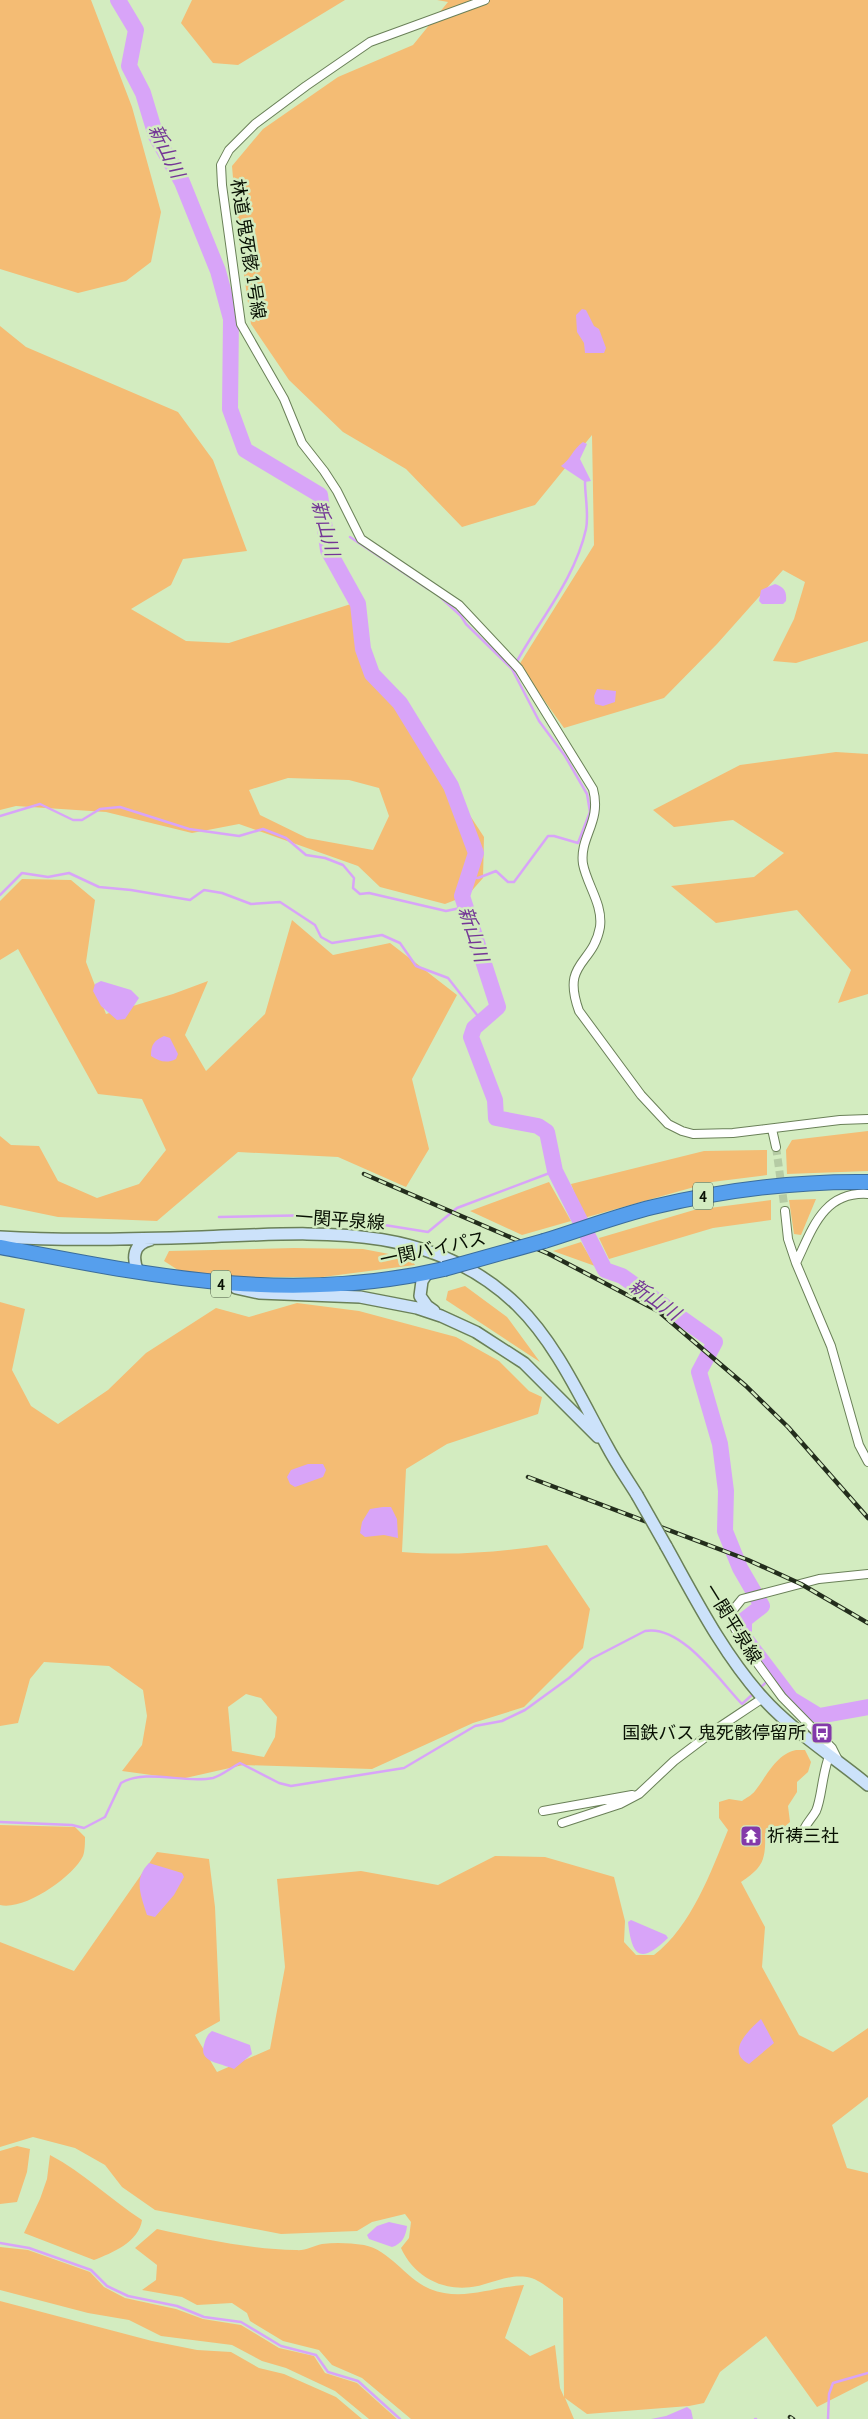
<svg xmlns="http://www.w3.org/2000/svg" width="868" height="2419" font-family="'PT Sans Narrow','Noto Sans JP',sans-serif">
	<rect width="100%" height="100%" fill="#d3ecc0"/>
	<!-- green -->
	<path fill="#f4bc74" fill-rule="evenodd" d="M0 0H91L132 107 161 212 151 262 126 281 78 293 0 269Z
		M192 0H345L238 65 213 63 181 23Z
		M437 0H868V641L796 663 773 661 794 619 805 582 783 570 717 644 664 698 564 728 519 665 594 545 592 435 535 505 462 527 406 469 343 432 289 380 251 324 237 225 232 166 263 129 338 77 413 45 448 2Z
		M0 326 26 347 178 412 213 460 247 551 183 559 171 585 131 609 186 641 229 643 354 603 363 665 402 701 445 786 467 811 484 837 483 878 468 895 445 904 380 887 358 866 239 824 192 833 106 812 16 806 0 810ZM288 778 349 780 379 788 389 816 373 850 307 838 260 815 249 790Z
		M836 752 868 754V994L838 1003 851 970 797 910 716 923 671 886 754 877 784 853 733 820 674 827 653 810 740 765Z
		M22 879 71 880 95 900 86 962 106 1014 173 994 208 981 185 1035 206 1071 265 1014 292 920 333 955 390 943 457 995 412 1079 429 1149 406 1187 338 1157 238 1152 157 1221 58 1217 0 1205V1136L11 1145 39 1146 58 1181 97 1198 139 1184 166 1150 142 1099 98 1094 18 949 0 960V901Z
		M868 1131V1171L787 1174 786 1150 792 1140Z
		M767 1150V1175L712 1182 584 1218 571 1184 704 1151Z
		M549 1182 571 1221 522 1235 470 1211Z
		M816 1199 801 1235 794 1234 789 1200Z
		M771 1200V1220L713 1228 609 1259 599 1238 694 1210Z
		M581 1242 595 1266 553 1251Z
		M294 1248 363 1249 410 1258 415 1265 323 1277H233L178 1270 164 1261 169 1251Z
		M465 1286 507 1317 540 1362 446 1300 448 1291Z
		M0 1302 25 1309 12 1370 31 1406 58 1424 108 1390 146 1353 216 1308 249 1317 297 1303 359 1311 456 1337 499 1361 529 1391 542 1397 538 1414 447 1444 406 1469 402 1552C451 1556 498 1552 547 1545L590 1609 583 1648 524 1707 473 1723 372 1769 243 1765 181 1779 122 1771 142 1745 147 1716 143 1690 109 1666 44 1662 30 1679 18 1723 0 1726ZM246 1694 261 1698 277 1717 275 1737 264 1757 232 1751 228 1707Z
		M796 1750H805L811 1762 808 1772 797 1782V1792L788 1806 790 1822 783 1828 765 1833C766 1860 763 1867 741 1882L765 1927 762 1967 799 2035 833 2052 868 2028V2097L832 2125 847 2168 868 2173V2381L817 2407 766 2336 720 2372 704 2403 689 2406 587 2414 565 2398 574 2419H411L362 2378 332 2365 319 2350 283 2341 250 2321 247 2313 232 2303 197 2305 182 2297 142 2290 156 2280 157 2265 135 2248 157 2229C202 2239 250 2249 296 2250 305 2251 313 2246 322 2244 336 2242 350 2243 364 2245 390 2250 406 2279 430 2289 462 2302 492 2287 524 2285L505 2338 530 2356 555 2345 560 2388 564 2397 563 2298C553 2292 538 2278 527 2277 510 2275 500 2280 485 2284 451 2295 416 2281 401 2248L409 2238 411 2222 405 2214 372 2222 357 2231 281 2234 155 2210 122 2187 105 2165 75 2148 33 2137 0 2147V1942L74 1971 157 1852 209 1859 215 1907 220 2021 195 2035 217 2072 270 2049 285 1967 277 1879 361 1871 438 1885 495 1856 545 1857 614 1877 625 1921 624 1942 636 1955H654C691 1927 711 1872 728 1830L719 1818V1802L729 1799 742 1801C746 1798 752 1795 755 1791 767 1776 775 1755 796 1750Z
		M0 1825 75 1827 85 1837C85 1842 85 1851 83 1856 73 1877 24 1911 0 1905Z
		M17 2146 30 2149 27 2172 17 2202 0 2204V2151Z
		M50 2155C84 2173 110 2199 142 2220 139 2242 112 2253 94 2260L24 2233 40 2199 47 2179Z
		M0 2247 28 2250 90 2272 104 2287 125 2298 176 2309 203 2319 241 2325 279 2348 314 2356 325 2373 357 2383 397 2419H369L335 2391 286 2368 262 2361 232 2345 161 2336 129 2320 88 2313 0 2290Z
		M0 2301 152 2341 197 2350 231 2352 259 2368 284 2374 336 2397 362 2419H0Z"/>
	<!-- water -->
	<path fill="#d8a4f8" d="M582 309 586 310 594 326 599 329 606 348 604 353H585L584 343 577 332 576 315Z
		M583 442 587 444 580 459 591 481 585 482 561 466C571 459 572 450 583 442Z
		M775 584C784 587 787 591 786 601L783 604H762L759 601 761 590Z
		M597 689 616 691 615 702 603 706 595 704 594 696Z
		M101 981 131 990 139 998 125 1019 117 1020 101 1006 93 991 95 984Z
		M164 1036 170 1038 178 1054 176 1059C166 1064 159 1061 151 1056 151 1044 154 1041 164 1036Z
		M308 1464H323L326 1470 323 1477 295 1487 290 1484 287 1477 291 1470Z
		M383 1507H391L397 1519 398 1538 384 1535 365 1537 360 1533 362 1522 370 1509Z
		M149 1863 182 1873 184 1877 174 1895 155 1917 147 1915C141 1896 133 1879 149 1863Z
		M631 1920 666 1935 668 1938C641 1964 632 1958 628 1922Z
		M761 2019 774 2043 749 2064C725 2052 749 2030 761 2019Z
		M212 2031 250 2045 252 2054 234 2069C222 2063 198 2063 204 2045 206 2038 207 2035 212 2031Z
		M389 2222 407 2226C406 2236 402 2244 392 2247L369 2239 367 2235 377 2226Z
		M687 2407 691 2410 693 2419H651L666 2416Z"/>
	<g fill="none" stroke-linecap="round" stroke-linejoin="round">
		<!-- stream -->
		<path stroke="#d8a4f8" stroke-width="2.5" d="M350 537 428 589
			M437 594 461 616 466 624 512 669 539 721 565 756 587 794 590 812 578 843 554 836H548L514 882H508L496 871 478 878 468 877
			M516 663C540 619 575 579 586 529 589 515 585 496 585 482
			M0 816 40 804 73 820H82L100 809 120 807 189 829 239 836 263 829 286 838 306 855 325 858 343 865 354 878 353 888 360 894 369 893 446 911 465 907
			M0 895 22 873 48 877 69 873 99 887 131 890 190 900 204 890 222 893 251 904 280 902 315 925 321 937 332 943 382 935 400 943 416 966 448 978 481 1020
			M219 1217 322 1215 428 1232 457 1208 555 1171
			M760 1688 773 1676
			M0 1822 72 1825 84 1828 105 1817 121 1783C147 1768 183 1784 213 1778 221 1776 232 1767 240 1763L279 1783 291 1786 404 1768 475 1726 502 1721 525 1710 569 1678 591 1659 645 1631C681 1624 719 1680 742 1704L754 1693
			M0 2243 29 2248 91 2270 107 2286 128 2296 177 2306 204 2317 241 2322 281 2346 316 2355 328 2372 358 2381 400 2419
			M755 2419H756
			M828 2419 829 2394 833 2383 868 2373"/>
		<!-- river -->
		<path stroke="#d8a4f8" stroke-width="16" d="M118 0 136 30 129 66 143 93 156 136 182 182 218 271 231 319 230 409 245 450 320 495 328 550 358 604 363 649 372 674 400 703 451 786 476 853 462 896 498 1007 474 1028 471 1037 495 1100 496 1118 538 1126 547 1132 555 1171 605 1270 622 1276 715 1342 699 1372 720 1444 726 1491 725 1531 740 1568 762 1606 744 1620V1637L791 1699 819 1716 868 1707"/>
		<!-- street-tunnel -->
		<path stroke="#b5cba4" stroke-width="8" stroke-dasharray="8 4" stroke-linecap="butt" d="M776 1147 785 1211"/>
		<!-- street casing -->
		<g stroke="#6a8058" stroke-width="10">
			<path id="street" d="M485 0 370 42 306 86 255 124 229 150 221 165 222 185 241 324 284 399 302 443 324 471 337 491 361 539 459 605 519 669 593 789C602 822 579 837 583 864 587 885 603 904 600 927 593 966 561 961 579 1011L641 1095 668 1124 682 1131 693 1134 733 1133 840 1120 868 1119
				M772 1129 776 1147
				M868 1194C823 1191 812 1230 796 1263L831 1346 859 1445 868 1462
				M785 1211 788 1239 796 1263
				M838 1760 832 1748 782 1697 744 1645 733 1625V1610L742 1599 819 1579 868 1574
				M543 1811 632 1795
				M562 1823 620 1804 639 1794 674 1761 715 1730 763 1698
				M802 1835C804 1825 811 1820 816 1811 822 1798 822 1772 830 1754"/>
		</g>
		<!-- secondary casing -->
		<g stroke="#6a8058" stroke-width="14">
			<path id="secondary" d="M0 1237C67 1241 135 1239 202 1237 314 1233 429 1220 517 1305 556 1343 581 1399 607 1446 616 1463 627 1479 637 1495
				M138 1272C132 1258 133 1244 150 1240
				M427 1273 422 1281 420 1296 427 1306 434 1311
				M236 1288 259 1293 360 1297 417 1308 441 1316 476 1332 524 1363 598 1437
				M666 1546C695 1598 722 1652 762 1697 790 1729 835 1758 868 1785"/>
		</g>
		<!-- highway casing -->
		<g stroke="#3b6d9b" stroke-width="16">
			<path id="highway" d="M544 1241C580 1230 616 1216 653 1207 724 1190 795 1181 868 1182
				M0 1247C153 1276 289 1305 444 1269"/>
		</g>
		<!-- street -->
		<use href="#street" stroke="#fff" stroke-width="8"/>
		<!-- secondary -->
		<use href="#secondary" stroke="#cce2fa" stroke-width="11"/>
		<!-- highway -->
		<use href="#highway" stroke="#569fed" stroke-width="14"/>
		<!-- rail casing -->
		<g stroke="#232d1c" stroke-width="4.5">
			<path id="rail" d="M364 1174 549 1254 658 1311 746 1386 788 1427 868 1518
				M528 1477 748 1560 801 1584 868 1623
				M790 2417 793 2419"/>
		</g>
		<!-- rail -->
		<use href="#rail" stroke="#d3ecc0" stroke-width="2.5" stroke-dasharray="8" stroke-linecap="butt"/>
		<!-- secondary-bridge casing -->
		<g stroke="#6a8058" stroke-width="14" stroke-linecap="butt">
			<path id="secondary-bridge" d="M637 1495 666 1546"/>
		</g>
		<!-- highway-bridge casing -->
		<g stroke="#3b6d9b" stroke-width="16" stroke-linecap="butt">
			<path id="highway-bridge" d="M444 1269 544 1241"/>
		</g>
		<!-- secondary-bridge -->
		<use href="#secondary-bridge" stroke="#cce2fa" stroke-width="11"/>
		<!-- highway-bridge -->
		<use href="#highway-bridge" stroke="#569fed" stroke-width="14"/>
	</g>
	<!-- icons -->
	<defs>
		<g id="bus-square" transform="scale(1.125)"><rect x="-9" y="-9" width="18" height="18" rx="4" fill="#8339aa" stroke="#d3ecc0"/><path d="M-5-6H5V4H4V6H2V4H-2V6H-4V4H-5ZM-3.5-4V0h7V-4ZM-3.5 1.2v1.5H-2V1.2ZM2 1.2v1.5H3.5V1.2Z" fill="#fff"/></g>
		<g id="temple-square" transform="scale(1.125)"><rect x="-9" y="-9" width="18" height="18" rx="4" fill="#8339aa" stroke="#d3ecc0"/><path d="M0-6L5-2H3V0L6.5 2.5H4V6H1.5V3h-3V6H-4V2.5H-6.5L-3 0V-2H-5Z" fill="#fff"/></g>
	</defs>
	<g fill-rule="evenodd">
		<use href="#bus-square" x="822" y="1733"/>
		<use href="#temple-square" x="751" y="1836"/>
	</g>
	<g text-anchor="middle" stroke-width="5" stroke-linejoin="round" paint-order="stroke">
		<!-- shield labels -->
		<g fill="#d3ecc0" stroke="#45523c" stroke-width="1">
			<rect x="693" y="1182.5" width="20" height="27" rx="4"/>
			<rect x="211" y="1270.5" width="20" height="27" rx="4"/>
		</g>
		<g font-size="16" font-weight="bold" fill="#081003">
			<text x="703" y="1202">4</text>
			<text x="221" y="1290">4</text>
		</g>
		<!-- street labels -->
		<g font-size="18" fill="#081003" stroke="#d3ecc0">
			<text transform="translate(248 249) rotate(81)" y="6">林道 鬼死骸 1号線</text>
			<text transform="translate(340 1220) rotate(4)" y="6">一関平泉線</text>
			<text transform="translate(433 1249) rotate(-12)" y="6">一関バイパス</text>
			<text transform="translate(733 1624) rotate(58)" y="6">一関平泉線</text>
		</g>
		<!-- poi labels -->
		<g font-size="18" fill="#081003" stroke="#d3ecc0" text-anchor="end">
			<text x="806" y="1739">国鉄バス 鬼死骸停留所</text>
			<text x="767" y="1842" text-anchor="start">祈祷三社</text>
		</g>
		<!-- water labels -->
		<g font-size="19" font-style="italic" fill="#743696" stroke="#d3ecc0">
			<text transform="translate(167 151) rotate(64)" y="7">新山川</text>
			<text transform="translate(326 528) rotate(75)" y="7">新山川</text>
			<text transform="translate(474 934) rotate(72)" y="7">新山川</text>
			<text transform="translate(655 1299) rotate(35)" y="7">新山川</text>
		</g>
	</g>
</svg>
